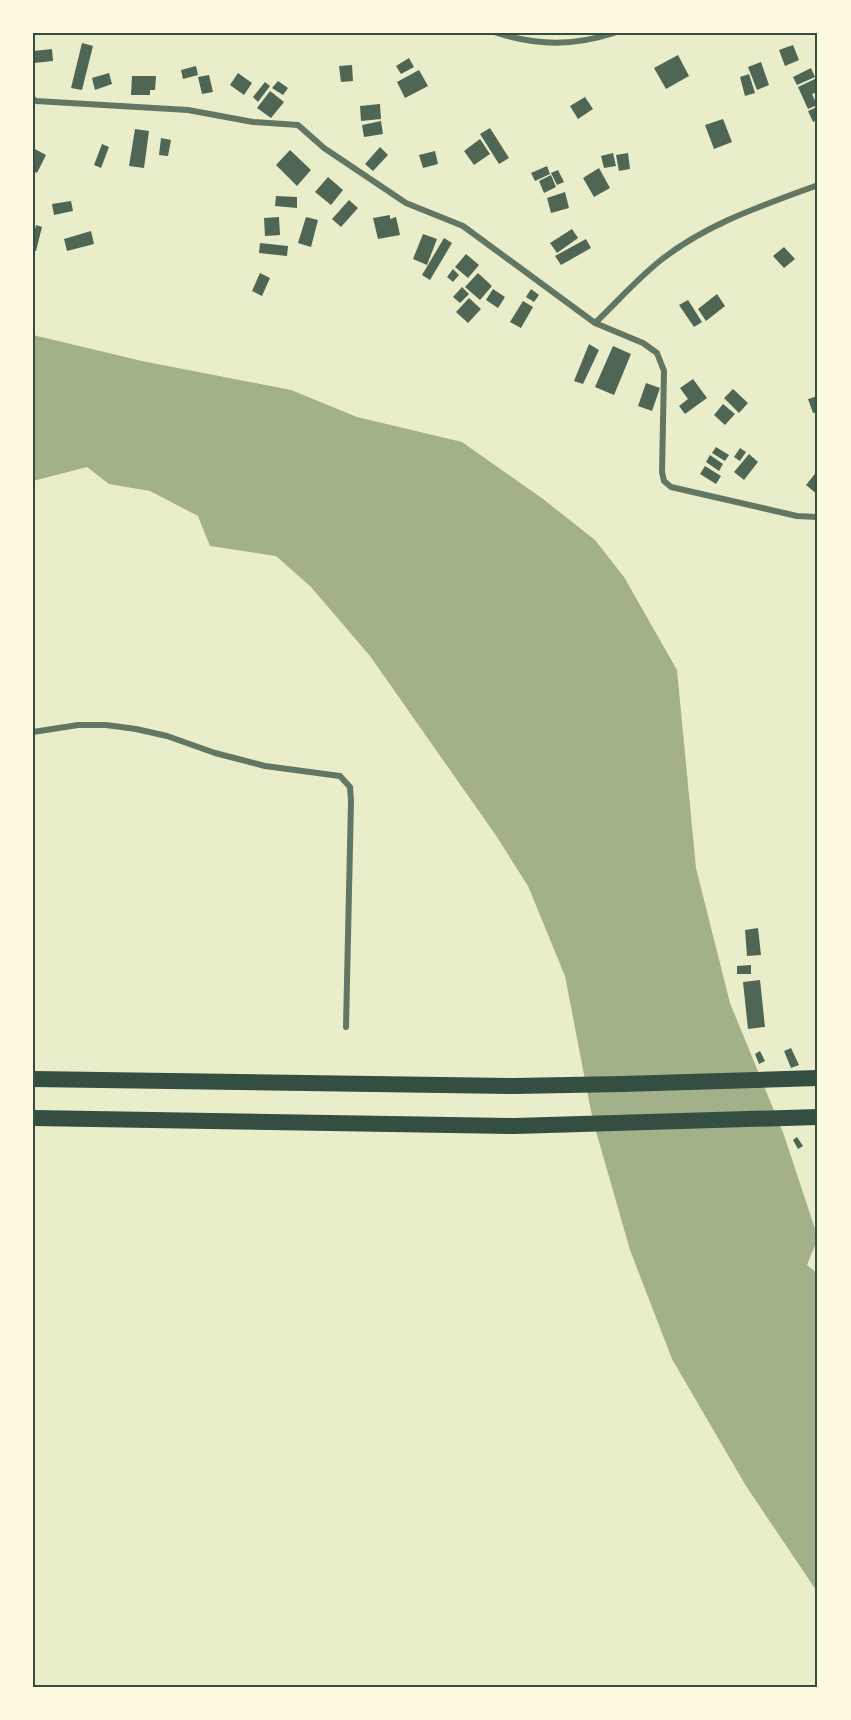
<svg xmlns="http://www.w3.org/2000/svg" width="851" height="1720" font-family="Bitter,serif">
	<rect width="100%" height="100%" fill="#e9edc9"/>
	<!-- water -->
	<path fill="#a3b18a" d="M33 335 142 361 291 390 357 417 462 442 543 499 595 540 624 577 677 670 696 868 730 1003 784 1135 818 1238 807 1265 818 1274V1593L746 1486 672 1359 630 1250 593 1121 565 976 528 886 497 837 370 656 311 587 276 556 210 546 198 516 150 491 109 484 87 467 33 481Z"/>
	<!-- building -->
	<path fill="#4f6655" d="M82 43 93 46 82 90 71 88Z
		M793 45 799 60 785 66 779 50Z
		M52 49 53 61 34 63 33 51Z
		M678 55 689 76 666 89 654 68Z
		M409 58 414 67 401 74 396 66Z
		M761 62 769 85 757 90 748 67Z
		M352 65 353 81 341 82 339 66Z
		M196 66 198 75 183 79 181 70Z
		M811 68 815 77 797 85 793 77Z
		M419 70 428 86 405 98 397 82Z
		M109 73 112 84 95 90 92 78Z
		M238 73 252 83 244 95 230 85Z
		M749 74 755 93 745 96 740 77Z
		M209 75 213 92 202 94 198 77Z
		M132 76H156L155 90H150V95H131Z
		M817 78 818 92 812 94 817 105 808 109 798 87Z
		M278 81 288 88 283 95 272 88Z
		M265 82 270 86 258 102 253 97Z
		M270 91 284 102 271 118 257 108Z
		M585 97 593 109 578 119 570 106Z
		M380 104 381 119 361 121 360 106Z
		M817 107 818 119 813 122 808 111Z
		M723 119 732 142 714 149 705 125Z
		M381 121 383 134 364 137 362 125Z
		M490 128 509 158 499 164 480 134Z
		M135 129 149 131 144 168 129 166Z
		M161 138 171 140 168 156 159 155Z
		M480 139 490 154 474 165 464 151Z
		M102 144 109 147 101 168 94 165Z
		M380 147 388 155 373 171 365 164Z
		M33 148 46 155 37 173 33 171Z
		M290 150 311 170 297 186 276 165Z
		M435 151 438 164 423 168 419 155Z
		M613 153 616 166 604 168 601 156Z
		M628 153 630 169 619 171 616 155Z
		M547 166 550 174 535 181 531 173Z
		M599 168 610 188 594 197 583 178Z
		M558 170 564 182 557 185 551 173Z
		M551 175 556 187 544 193 539 181Z
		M328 177 343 190 331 205 315 192Z
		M565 192 569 208 551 213 547 198Z
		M276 196 297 197V208L275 206Z
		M349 200 358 208 341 227 332 219Z
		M71 201 73 211 54 215 52 204Z
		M390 215V219L396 217 400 235 378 239 373 218Z
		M279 217 280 235 265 236 264 218Z
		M306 217 318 220 311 247 298 243Z
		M36 225 42 227 36 251H33V238Z
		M572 229 578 238 557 253 550 243Z
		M91 231 94 244 67 251 64 239Z
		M423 234 437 239 427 265 413 259Z
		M444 238 452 243 430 280 422 275Z
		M586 239 591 248 561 265 555 256Z
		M260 243 288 246 287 256 259 253Z
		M784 247 795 259 784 268 773 256Z
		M466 254 479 265 468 278 455 267Z
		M453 269 459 275 453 282 447 277Z
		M260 273 270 278 262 296 252 291Z
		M478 273 492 286 480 300 465 287Z
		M462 287 469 294 460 303 453 297Z
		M493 289 505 297 498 308 486 300Z
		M531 289 539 295 534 302 526 297Z
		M717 294 725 306 706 321 698 309Z
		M469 298 481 309 468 323 456 312Z
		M688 300 702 322 694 327 679 305Z
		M523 301 533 307 521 328 510 322Z
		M589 344 599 350 583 384 574 381Z
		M613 346 631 354 614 395 595 387Z
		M693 379 707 398 685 414 679 406 688 399 680 388Z
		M646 383 660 388 652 411 638 406Z
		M733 389 748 403 739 413 724 398Z
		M818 396V412L813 413 808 399Z
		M723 404 735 414 725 425 714 415Z
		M716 447 729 455 725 461 712 453Z
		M740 448 746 452 740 461 734 457Z
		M749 454 758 462 744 480 734 472Z
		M710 455 723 464 719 471 706 462Z
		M705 466 721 476 716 484 700 474Z
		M818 470V495L806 485Z
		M758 928 761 955 747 956 745 930Z
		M751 965V974H737V966Z
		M760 980 765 1027 748 1029 743 982Z
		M791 1048 799 1065 791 1068 784 1051Z
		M760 1051 765 1061 759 1064 755 1054Z
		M797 1137 803 1146 798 1149 793 1140Z"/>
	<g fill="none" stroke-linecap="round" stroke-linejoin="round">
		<!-- minor -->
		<path stroke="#617663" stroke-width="6" d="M497 33C539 46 573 46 614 33
			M33 99 36 101 188 110 253 122 298 125 324 148 406 203 463 226 595 323 643 343 657 353 664 371 662 472 664 481 671 487 797 516 818 517
			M595 323C617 302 637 279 661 260 708 223 764 205 818 185
			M33 732 78 725H106L136 729 167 736 215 753 265 766 340 776 350 787 351 801 346 1027"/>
		<!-- motorway -->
		<path stroke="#344e41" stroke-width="16" d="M33 1079 514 1086 622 1084 818 1078
			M33 1118 515 1126 818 1117"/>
	</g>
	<!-- border -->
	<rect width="851" height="1720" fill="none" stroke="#fefae0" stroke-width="69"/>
	<rect x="34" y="34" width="782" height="1652" fill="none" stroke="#344e41" stroke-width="2"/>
</svg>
